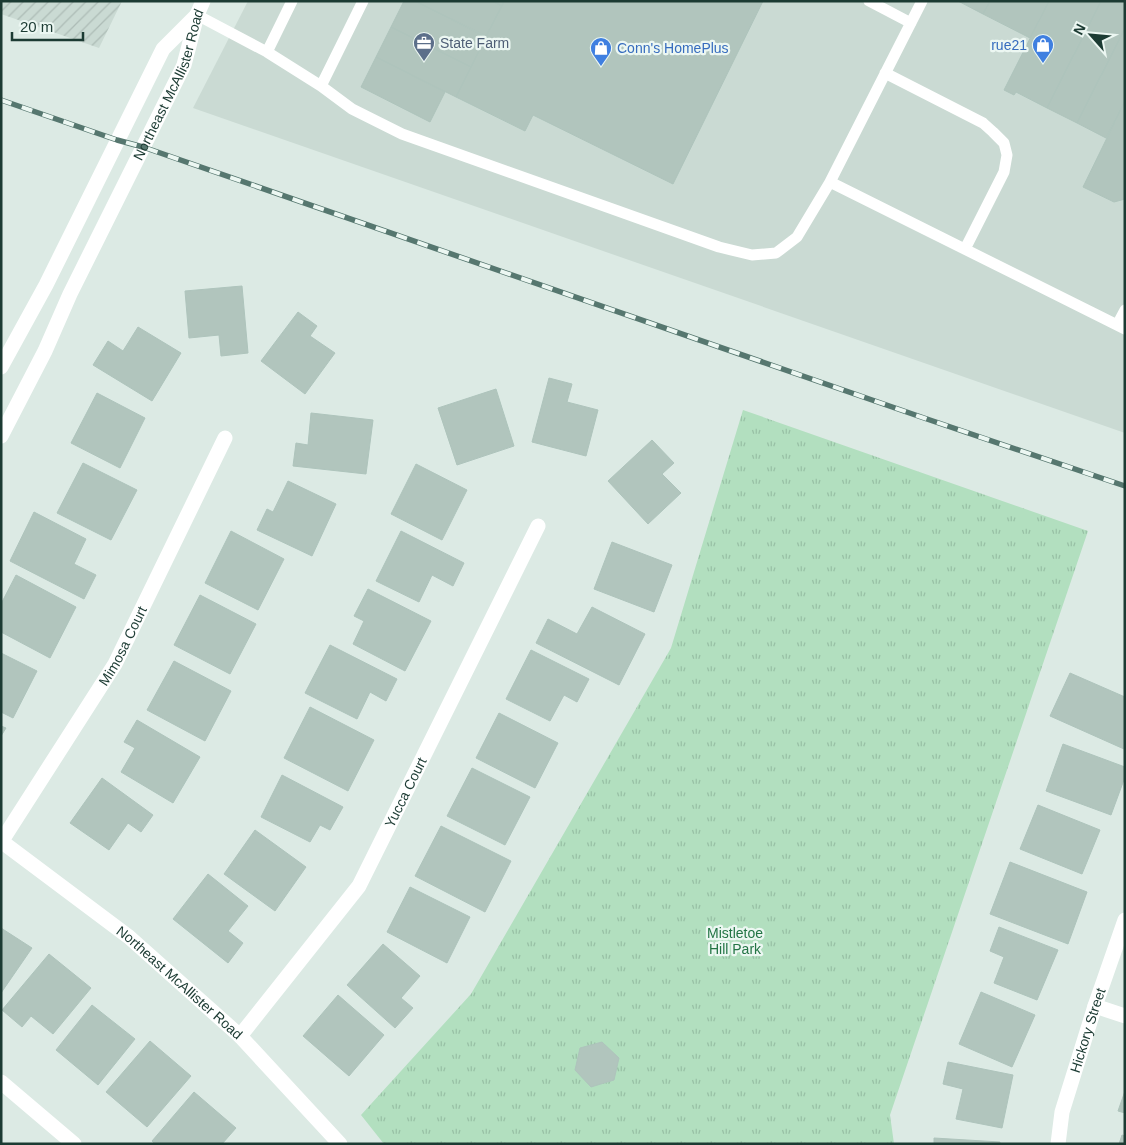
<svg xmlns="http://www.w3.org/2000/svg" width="1126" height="1145" font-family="Helvetica,sans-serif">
	<defs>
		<pattern id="industrial-furrows" width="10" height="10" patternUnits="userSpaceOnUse" patternTransform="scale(1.25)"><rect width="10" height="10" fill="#cadad3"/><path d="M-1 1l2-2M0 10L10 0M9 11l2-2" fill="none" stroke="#adbcb6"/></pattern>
		<pattern id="park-tufts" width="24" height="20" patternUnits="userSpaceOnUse" patternTransform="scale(1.25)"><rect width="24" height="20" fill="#b2dfbf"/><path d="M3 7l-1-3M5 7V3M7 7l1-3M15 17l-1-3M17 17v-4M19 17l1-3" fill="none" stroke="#98c0a5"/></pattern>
	</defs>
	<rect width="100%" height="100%" fill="#dceae4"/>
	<!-- built -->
	<path fill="#cadad3" d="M248 1H1125V433L193 108Z"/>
	<!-- industrial -->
	<path fill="url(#industrial-furrows)" d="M1 1H122L99 48 1 14Z"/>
	<!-- park -->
	<path fill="url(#park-tufts)" d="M743 410 1088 531 890 1115 894 1144H384L361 1115 471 994 671 648Z"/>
	<!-- building -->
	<path fill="#b1c5bd" stroke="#aec4bc" d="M404 1H415L486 37 471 67 391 27Z
		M415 1H492L502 6 486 36Z
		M492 1H504L502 6Z
		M504 1H763L673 184 533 115 525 131 456 97Z
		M958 1H990L983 14Z
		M990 1H1049L1030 38 983 14Z
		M1049 1H1101L1047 108 1016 92 1014 95 1004 90Z
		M1101 1H1125V28L1077 123 1047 108Z
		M391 27 471 67 456 97 376 57Z
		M1125 28V101L1106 138 1077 123Z
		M376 57 445 92 430 122 361 87Z
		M1125 101V199L1114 202 1083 187Z
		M242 286 248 353 221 356 219 335 189 338 185 291Z
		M298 312 317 326 310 336 335 353 305 394 261 361Z
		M138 327 181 353 152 401 93 365 108 341 123 351Z
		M549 378 572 384 567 402 598 410 586 456 532 442Z
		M496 389 514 446 457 465 438 408Z
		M97 393 145 418 120 468 71 443Z
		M311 413 373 420 366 474 293 466 296 443 308 445Z
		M652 440 674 463 662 474 681 493 648 524 608 481Z
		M83 463 137 490 111 540 57 513Z
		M416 464 467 490 442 540 391 514Z
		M288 481 336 504 312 556 257 530 267 509 273 512Z
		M34 512 86 539 74 564 96 575 84 599 10 561Z
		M231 531 284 559 258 610 205 583Z
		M401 531 464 563 453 586 432 575 419 602 376 581Z
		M612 542 672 565 654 612 594 589Z
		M16 575 76 607 50 658 1 632V604Z
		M368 589 431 621 405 671 353 644 364 621 354 616Z
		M200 595 256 624 230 674 174 645Z
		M592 607 645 634 619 685 536 643 548 619 577 634Z
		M330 645 397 679 386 701 370 692 357 719 305 693Z
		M531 650 589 679 577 702 564 695 550 721 506 699Z
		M1 653 37 671 13 718 1 712Z
		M174 661 231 691 205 741 147 710Z
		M1070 673 1125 697V746L1124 749 1050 716Z
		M310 707 374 740 348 791 284 758Z
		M499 713 558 743 535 788 476 758Z
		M137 720 200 757 173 803 121 772 135 748 124 742Z
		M1 726 6 728 1 736Z
		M1063 744 1125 767V777L1111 815 1046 791Z
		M472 768 530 797 505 845 447 816Z
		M282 775 343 807 330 830 320 825 310 842 261 817Z
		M102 778 153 815 141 832 128 823 109 850 70 823Z
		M1038 805 1100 830 1082 874 1020 849Z
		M441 826 511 861 485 912 415 876Z
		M255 830 306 867 275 911 224 874Z
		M1010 862 1087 892 1068 944 990 914Z
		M208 874 248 906 228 931 243 943 228 963 173 919Z
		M410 887 470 917 447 963 387 932Z
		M999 927 1058 950 1037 1000 994 983 1004 957 990 951Z
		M1 928 32 948 1 993Z
		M383 944 420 976 401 998 413 1008 395 1028 347 985Z
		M49 954 91 988 53 1034 31 1016 22 1027 2 1010Z
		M981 992 1035 1015 1012 1067 959 1044Z
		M338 995 384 1035 349 1076 303 1036Z
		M92 1005 135 1039 98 1085 56 1050Z
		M150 1041 191 1076 147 1127 106 1092Z
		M602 1042 619 1058 614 1080 591 1087 575 1070 580 1048Z
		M948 1062 1013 1075 1002 1128 956 1119 963 1089 943 1084Z
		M1125 1091V1113L1118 1111Z
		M194 1092 236 1128 222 1144H155L152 1141Z
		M1122 1135 1125 1136V1144H1119Z
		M934 1138 1000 1142V1144H934Z"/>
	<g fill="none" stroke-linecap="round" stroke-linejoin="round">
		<!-- lane -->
		<path stroke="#fff" stroke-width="11" d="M869 1 911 23
			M197 15 267 52 321 86 352 109 402 134 719 247 752 255 776 253 797 237 830 182 922 1
			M267 52 292 1
			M885 73 983 123 993 132 1004 143 1007 155 1004 172 965 249
			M321 86 363 1
			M830 182 1125 329
			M1117 325 1125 310"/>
		<!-- street -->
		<g stroke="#fff" stroke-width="15">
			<path id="s1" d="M1 842 115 664 225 438"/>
			<path d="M1095 1006 1125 1016"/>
			<path id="s2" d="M240 1036 359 886 538 526"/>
			<path d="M1 1082 74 1144"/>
			<path id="s3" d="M1058 1144 1062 1112 1095 1006 1125 920"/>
		</g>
		<!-- secondary -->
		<g stroke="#fff" stroke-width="15">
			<path d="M1 367 46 285 163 49 196 16"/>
			<path id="s4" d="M1 436 45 351 70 294 184 65 197 15 203 1"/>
			<path id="s5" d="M1 841 129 937 240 1036 340 1144"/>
		</g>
		<!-- rail casing -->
		<g stroke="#56776f" stroke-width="5.5">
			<path id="rail" d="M1 100 117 140 143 147 924 418 1125 486"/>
		</g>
		<!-- rail -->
		<use href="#rail" stroke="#ecf7f2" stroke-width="4" stroke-dasharray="11" stroke-linecap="butt"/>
	</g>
	<!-- icons -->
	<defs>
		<g id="office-pin" transform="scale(1.125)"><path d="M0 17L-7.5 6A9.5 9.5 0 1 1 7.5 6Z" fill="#5c6f8a" stroke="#ecf7f2"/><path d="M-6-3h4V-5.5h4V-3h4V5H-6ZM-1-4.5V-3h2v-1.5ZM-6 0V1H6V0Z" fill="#fff"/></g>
		<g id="shop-pin" transform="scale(1.125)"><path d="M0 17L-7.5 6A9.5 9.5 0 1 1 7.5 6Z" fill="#3f7fe0" stroke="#ecf7f2"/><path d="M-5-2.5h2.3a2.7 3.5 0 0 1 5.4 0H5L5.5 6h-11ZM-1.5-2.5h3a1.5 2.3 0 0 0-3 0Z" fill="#fff"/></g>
	</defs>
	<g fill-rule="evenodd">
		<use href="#office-pin" x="424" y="43"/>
		<use href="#shop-pin" x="1043" y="45"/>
		<use href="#shop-pin" x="601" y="48"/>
	</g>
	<g text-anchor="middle" stroke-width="4.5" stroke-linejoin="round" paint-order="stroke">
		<!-- service labels -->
		<g font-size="14" fill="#4e5e75" stroke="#ecf7f2" text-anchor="start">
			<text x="440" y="48">State Farm</text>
		</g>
		<!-- shop labels -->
		<g font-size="14" fill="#366cbe" stroke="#ecf7f2" text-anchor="end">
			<text x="1027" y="50">rue21</text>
			<text x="617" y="53" text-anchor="start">Conn's HomePlus</text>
		</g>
		<!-- street labels -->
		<g font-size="14" fill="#1c3b33" stroke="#ecf7f2">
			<text dy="5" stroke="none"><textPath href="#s4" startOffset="390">Northeast McAllister Road</textPath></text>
			<text dy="5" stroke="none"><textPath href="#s1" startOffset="231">Mimosa Court</textPath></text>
			<text dy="5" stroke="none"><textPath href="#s2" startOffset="296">Yucca Court</textPath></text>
			<text dy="5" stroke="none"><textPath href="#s5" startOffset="228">Northeast McAllister Road</textPath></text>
			<text dy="5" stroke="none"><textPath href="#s3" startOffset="118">Hickory Street</textPath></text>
		</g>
		<!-- park labels -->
		<g font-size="14" fill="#237545" stroke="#ecf7f2">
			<text x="735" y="938">Mistletoe<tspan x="735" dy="16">Hill Park</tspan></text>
		</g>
	</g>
	<!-- border -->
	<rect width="1126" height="1145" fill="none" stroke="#1c3b33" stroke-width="5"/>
	<!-- north arrow -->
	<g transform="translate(1091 35) rotate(297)" stroke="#ecf7f2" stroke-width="4" paint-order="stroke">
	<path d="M0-4L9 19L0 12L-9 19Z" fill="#1c3b33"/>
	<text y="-8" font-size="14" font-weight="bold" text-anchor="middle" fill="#1c3b33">N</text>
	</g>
	<!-- scale -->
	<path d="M12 32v8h71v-8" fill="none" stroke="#1c3b33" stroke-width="2.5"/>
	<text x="20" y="32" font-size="15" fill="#1c3b33" stroke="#ecf7f2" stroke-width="4" paint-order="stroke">20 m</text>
</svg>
